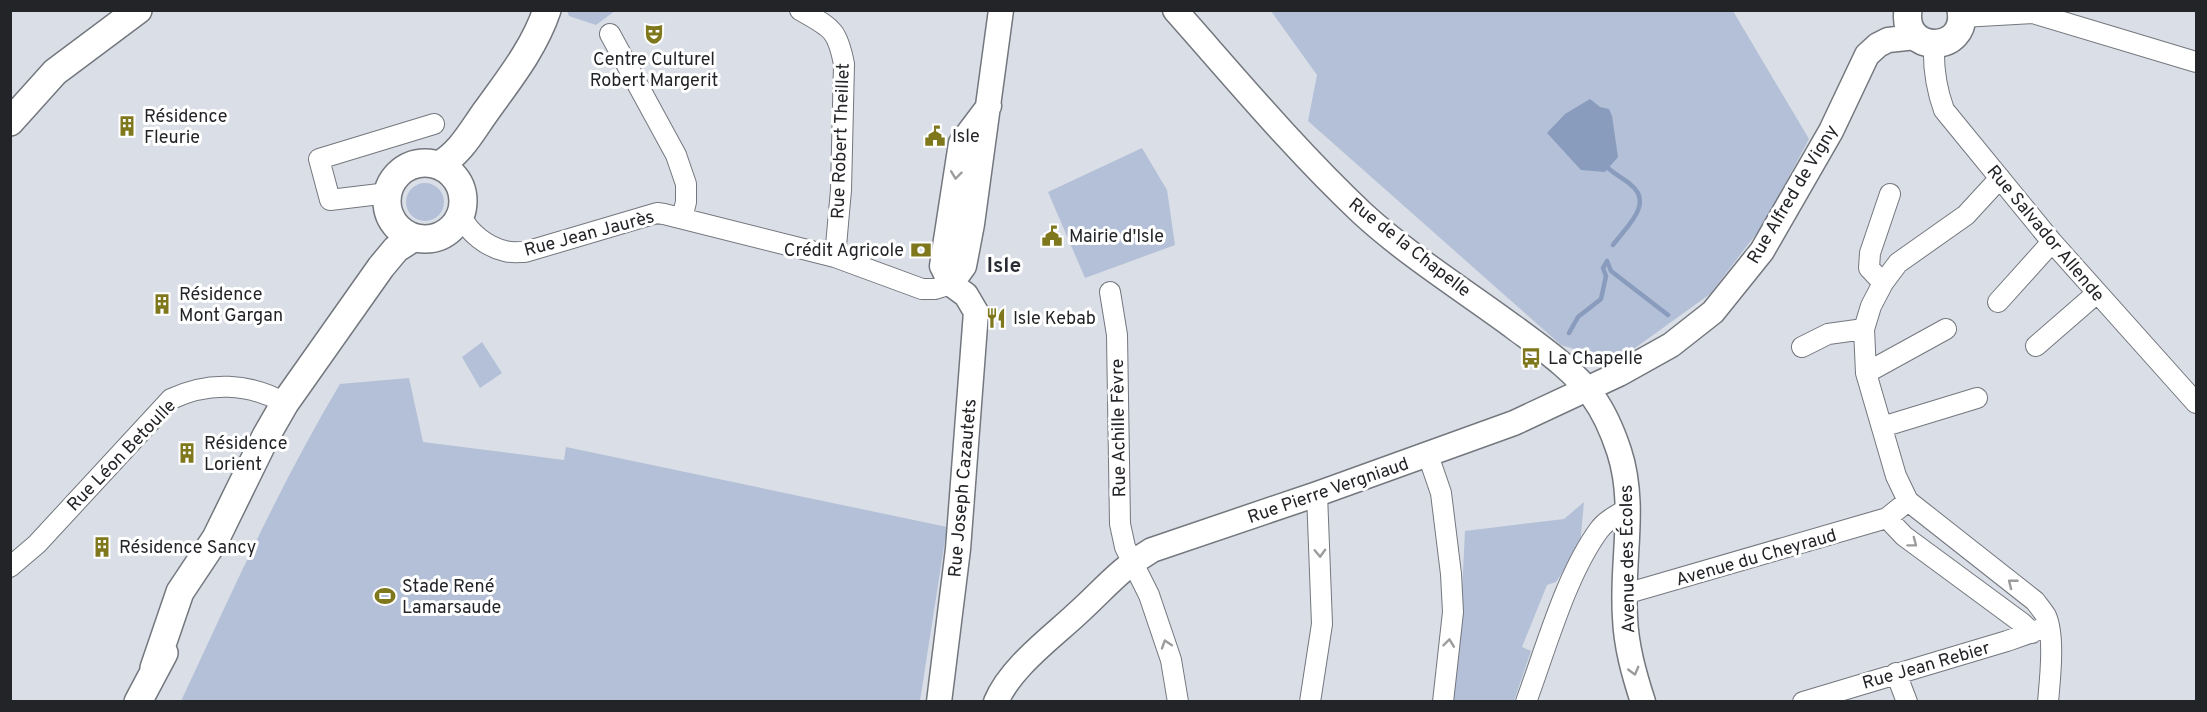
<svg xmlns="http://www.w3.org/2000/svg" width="2207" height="712" font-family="Overpass,sans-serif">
	<rect width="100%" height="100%" fill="#dadee6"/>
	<!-- green -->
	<path fill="#b3c0d7" d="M567 11V10L615 11 596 25 569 16Z
		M1271 11H1733L1809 139 1763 225 1710 294 1624 356 1590 354 1561 345 1308 121 1317 75Z
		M1142 148 1167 190 1175 245 1085 278 1048 192Z
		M406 202a19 19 0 1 1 38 0a19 19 0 1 1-38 0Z
		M482 342 502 373 480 388 462 357Z
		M409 378 423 442 564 460 566 447 947 527 920 701H181C231 594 279 486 340 384Z
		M1584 502 1580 546 1556 582 1547 585 1522 647 1531 651 1514 701 1450 702 1462 592 1465 531 1564 519Z"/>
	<!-- water -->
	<path fill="#899cbd" d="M1590 99 1600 107 1609 109 1612 116 1618 157 1605 172 1581 170 1547 133 1565 114Z"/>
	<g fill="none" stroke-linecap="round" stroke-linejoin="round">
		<!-- stream -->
		<path stroke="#899cbd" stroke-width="4.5" d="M1605 165C1612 173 1623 178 1631 185 1655 204 1624 229 1613 245
			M1607 261 1611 271 1668 315
			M1569 333 1578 317 1601 299 1606 276 1603 268 1607 261"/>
		<!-- minor casing -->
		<g stroke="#73777e" stroke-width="22">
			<path id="minor" d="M800 10C831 28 837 28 844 64L841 190 835 257
				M1962 17 2033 13 2196 62
				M610 34 676 155 686 184V202L682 218
				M1934 44C1933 68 1936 88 1944 110L2052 242 2196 403
				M388 193 330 200 319 159 434 124
				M461 216C469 233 487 247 505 251 511 253 519 252 525 252L657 213 664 214 835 257 922 289H935L951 284
				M1883 283 1869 268 1870 253 1890 194
				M1110 292 1117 335 1120 524 1125 547 1149 595 1171 660 1178 702
				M1998 302 2052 242
				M2036 346 2097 293
				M1802 347 1828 334 1864 329
				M1866 373 1946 329
				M1882 427 1977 398
				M1428 455 1441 493 1451 574 1453 612 1443 702
				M1908 501 1896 476 1866 373 1864 329 1871 306 1883 283 1898 263 1966 215 2000 178
				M10 567 37 544 171 399C209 381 249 383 285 403
				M1625 594 1887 518
				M2032 633 2022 623 1904 536 1887 518 1908 501 2035 601C2038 605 2043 611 2046 616 2055 636 2050 679 2048 702
				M1896 673 1907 702
				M1310 702 1322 624 1317 494
				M1526 702C1546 648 1566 575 1599 530 1606 520 1619 514 1629 508
				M1803 702 2007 641 2041 629"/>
		</g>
		<!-- tertiary casing -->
		<g stroke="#73777e" stroke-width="27">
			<path id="tertiary" d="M1175 10C1236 79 1296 151 1363 214 1409 256 1465 291 1515 328 1543 349 1573 369 1593 397 1604 412 1613 433 1619 451 1637 506 1621 561 1625 617 1626 646 1634 674 1643 702
				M951 284 964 266 972 224 1001 10
				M939 702 958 549 976 312 966 295 951 284 942 266 961 143 989 106
				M996 702C1011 666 1054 636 1081 610 1107 586 1121 568 1152 550L1317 494 1514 423 1619 374 1671 345 1713 312 1762 251 1831 131 1867 55 1878 45 1888 40 1916 37"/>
		</g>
		<!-- secondary casing -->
		<g stroke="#73777e" stroke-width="30">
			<path id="secondary" d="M1908 10C1901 55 1969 54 1961 10
				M10 122 55 72 138 10
				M387 201a38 38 0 1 1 76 0a38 38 0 1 1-76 0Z
				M439 165C461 153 473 129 487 110 510 78 534 48 547 10
				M154 668 180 592 216 538 266 436 285 403 381 267 396 249 413 238
				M138 702 164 653"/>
		</g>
		<!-- minor -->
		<use href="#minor" stroke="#fff" stroke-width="20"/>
		<!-- tertiary -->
		<use href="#tertiary" stroke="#fff" stroke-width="24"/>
		<!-- secondary -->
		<use href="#secondary" stroke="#fff" stroke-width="27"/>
	</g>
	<!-- one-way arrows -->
	<defs><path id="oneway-chevron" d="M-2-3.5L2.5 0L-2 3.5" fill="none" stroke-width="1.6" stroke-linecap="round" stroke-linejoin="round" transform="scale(1.5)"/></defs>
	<g stroke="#9c9c9e">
		<use href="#oneway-chevron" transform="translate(956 175) rotate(97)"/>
		<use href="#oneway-chevron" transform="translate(1913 543) rotate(37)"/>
		<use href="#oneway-chevron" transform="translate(1320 553) rotate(88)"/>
		<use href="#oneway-chevron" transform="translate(2012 583) rotate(-142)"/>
		<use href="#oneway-chevron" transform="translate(1449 643) rotate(-83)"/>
		<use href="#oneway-chevron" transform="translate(1166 644) rotate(-108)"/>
		<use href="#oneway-chevron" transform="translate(1634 671) rotate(75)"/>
	</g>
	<!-- icons -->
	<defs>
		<g id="theatre-bare" transform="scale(1.62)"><path d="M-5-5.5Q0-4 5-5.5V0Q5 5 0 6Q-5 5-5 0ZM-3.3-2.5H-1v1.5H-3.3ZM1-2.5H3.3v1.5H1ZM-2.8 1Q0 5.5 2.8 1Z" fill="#7f771b" stroke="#fff" stroke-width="2.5" paint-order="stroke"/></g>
		<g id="building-bare" transform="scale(1.62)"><path d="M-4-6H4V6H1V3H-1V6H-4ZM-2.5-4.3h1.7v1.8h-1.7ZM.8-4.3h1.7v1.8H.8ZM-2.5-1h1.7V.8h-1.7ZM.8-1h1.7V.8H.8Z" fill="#7f771b" stroke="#fff" stroke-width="2.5" paint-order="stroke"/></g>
		<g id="civic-bare" transform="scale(1.62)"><path d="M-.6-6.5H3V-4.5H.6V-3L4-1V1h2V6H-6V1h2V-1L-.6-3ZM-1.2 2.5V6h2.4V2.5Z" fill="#7f771b" stroke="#fff" stroke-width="2.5" paint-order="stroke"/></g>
		<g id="bank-bare" transform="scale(1.62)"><path d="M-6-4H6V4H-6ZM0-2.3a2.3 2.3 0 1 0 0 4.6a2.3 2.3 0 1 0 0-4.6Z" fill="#7f771b" stroke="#fff" stroke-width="2.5" paint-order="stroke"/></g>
		<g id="restaurant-bare" transform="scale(1.62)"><path d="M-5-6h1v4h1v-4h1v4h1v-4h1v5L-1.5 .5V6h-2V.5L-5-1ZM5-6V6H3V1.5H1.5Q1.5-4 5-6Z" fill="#7f771b" stroke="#fff" stroke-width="2.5" paint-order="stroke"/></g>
		<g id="bus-bare" transform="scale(1.62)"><path d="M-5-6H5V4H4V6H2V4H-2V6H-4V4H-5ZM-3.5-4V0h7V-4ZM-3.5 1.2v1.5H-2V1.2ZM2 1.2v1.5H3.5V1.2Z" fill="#7f771b" stroke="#fff" stroke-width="2.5" paint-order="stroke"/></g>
		<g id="stadium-bare" transform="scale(1.62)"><path d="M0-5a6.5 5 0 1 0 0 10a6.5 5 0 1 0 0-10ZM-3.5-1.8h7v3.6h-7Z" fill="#7f771b" stroke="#fff" stroke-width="2.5" paint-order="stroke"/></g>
	</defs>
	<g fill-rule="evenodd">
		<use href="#theatre-bare" x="654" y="34"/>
		<use href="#building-bare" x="127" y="126"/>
		<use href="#civic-bare" x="935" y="136"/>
		<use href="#civic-bare" x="1052" y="236"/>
		<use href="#bank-bare" x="921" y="250"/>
		<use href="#building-bare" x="162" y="304"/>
		<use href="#restaurant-bare" x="996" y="318"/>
		<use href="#bus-bare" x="1531" y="358"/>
		<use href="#building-bare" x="187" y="453"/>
		<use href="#building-bare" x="102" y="547"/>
		<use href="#stadium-bare" x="385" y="596"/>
	</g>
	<g text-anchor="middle" stroke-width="6" stroke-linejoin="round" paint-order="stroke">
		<!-- poi labels -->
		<g font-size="18" fill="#232427" stroke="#fff" text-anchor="start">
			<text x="654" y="65" text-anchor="middle">Centre Culturel<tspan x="654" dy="21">Robert Margerit</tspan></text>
			<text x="144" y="122">Résidence<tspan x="144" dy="21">Fleurie</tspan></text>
			<text x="952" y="142">Isle</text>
			<text x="1069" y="242">Mairie d'Isle</text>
			<text x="904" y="256" text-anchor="end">Crédit Agricole</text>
			<text x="179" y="300">Résidence<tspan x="179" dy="21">Mont Gargan</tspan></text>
			<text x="1013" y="324">Isle Kebab</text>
			<text x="1548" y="364">La Chapelle</text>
			<text x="204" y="449">Résidence<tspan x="204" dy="21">Lorient</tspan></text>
			<text x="119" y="553">Résidence Sancy</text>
			<text x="402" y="592">Stade René<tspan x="402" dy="21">Lamarsaude</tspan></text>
		</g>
		<!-- street labels -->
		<g font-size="18" fill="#232427" stroke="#fff">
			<text transform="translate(840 141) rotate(-88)" y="6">Rue Robert Theillet</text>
			<text transform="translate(1792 194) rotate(-59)" y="6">Rue Alfred de Vigny</text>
			<text transform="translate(589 233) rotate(-15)" y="6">Rue Jean Jaurès</text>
			<text transform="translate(2046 233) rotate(50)" y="6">Rue Salvador Allende</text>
			<text transform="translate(1410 247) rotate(38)" y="6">Rue de la Chapelle</text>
			<text transform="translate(1118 428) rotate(-91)" y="6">Rue Achille Fèvre</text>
			<text transform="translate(121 455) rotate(-46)" y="6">Rue Léon Betoulle</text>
			<text transform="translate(962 488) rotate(-85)" y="6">Rue Joseph Cazautets</text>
			<text transform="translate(1328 490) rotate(-19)" y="6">Rue Pierre Vergniaud</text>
			<text transform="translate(1756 557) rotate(-16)" y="6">Avenue du Cheyraud</text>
			<text transform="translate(1627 559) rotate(-91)" y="6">Avenue des Écoles</text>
			<text transform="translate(1926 665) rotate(-16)" y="6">Rue Jean Rebier</text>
		</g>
		<!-- quarter labels -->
		<g font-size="21" font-weight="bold" fill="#2a2e34" stroke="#fff">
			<text x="1004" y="272">Isle</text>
		</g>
	</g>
	<!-- border -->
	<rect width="2207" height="712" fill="none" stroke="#232427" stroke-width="24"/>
</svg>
